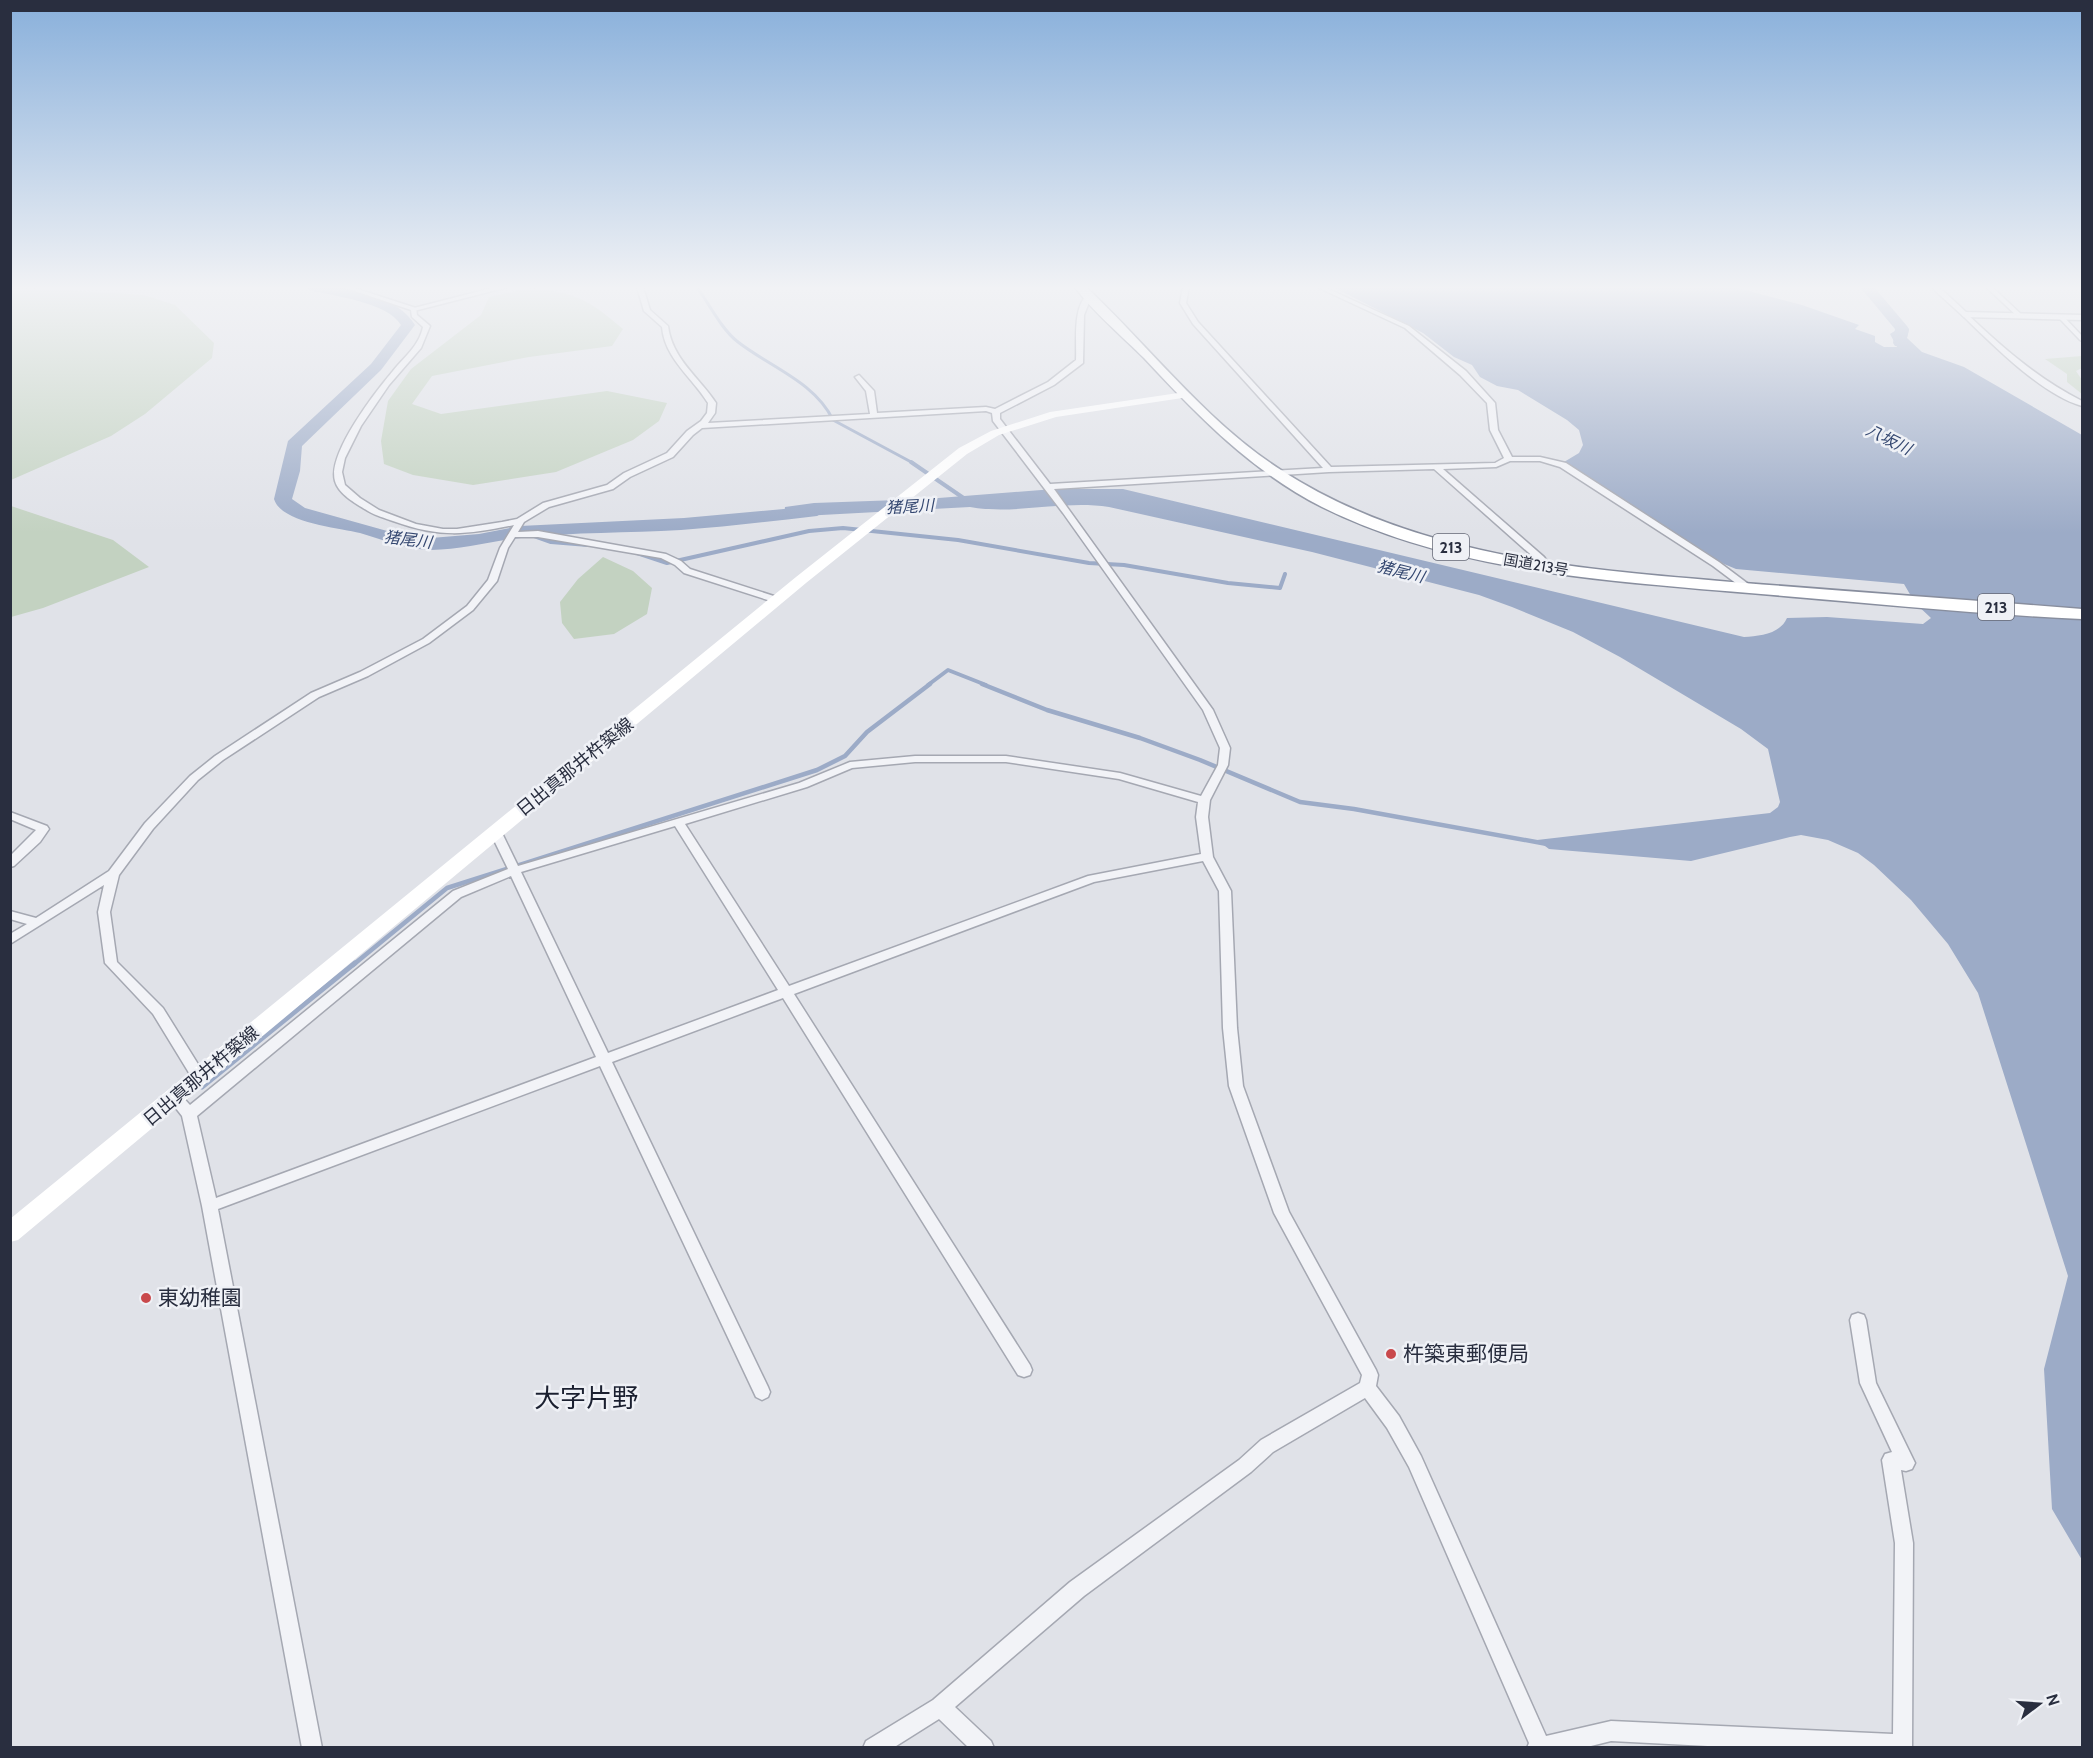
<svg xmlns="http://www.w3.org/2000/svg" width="2093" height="1758" font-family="Cabin,'Noto Sans JP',sans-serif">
	<rect width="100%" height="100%" fill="#e0e2e8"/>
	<!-- green -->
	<path fill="#c3d2c1" d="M11 287 144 295 175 305 214 343 212 358 145 414 111 436 11 480Z
		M531 288C579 294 586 298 623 329L612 346 529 357 432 376 412 404 441 414 607 391 667 403 659 421 633 440 556 472 473 485 413 475 384 464 381 441 388 401 411 369 481 315 489 297Z
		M2082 356V368L2076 371 2082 380V394L2067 382V374L2045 359Z
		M11 506 113 540 149 567 43 608 11 617Z
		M603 557 633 571 652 588 647 614 614 634 574 639 562 623 560 602 578 579Z"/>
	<!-- water -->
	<path fill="#9cabc7" d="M1333 287H1734L1802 305 1859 325 1855 329 1875 336V342L1884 347H1897L1890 334 1898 329 1887 312 1893 313 1909 330 1907 338 1922 352 1964 367 2082 435V1560L2052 1509 2044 1369 2068 1276 1978 993 1948 944 1911 900 1874 865 1858 853 1828 840 1801 835 1790 837 1691 861 1549 849 1537 840 1770 813 1778 807 1780 802 1768 749 1741 729 1620 657 1573 632 1512 607 1479 595 1312 552 1109 507C1062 500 1016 515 970 507L784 517 785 507 814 503 926 499 1054 489H1123L1744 637C1760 636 1780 634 1787 618L1827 617 1923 624 1931 618 1915 603 1904 584 1736 569 1724 564 1564 462 1579 453 1583 445 1579 430 1567 420 1518 390 1497 386 1480 377 1472 365 1454 357 1423 333Z"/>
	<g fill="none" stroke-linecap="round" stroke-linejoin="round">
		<!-- stream-far3 -->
		<path stroke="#9cabc7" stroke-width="3" d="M697 287C709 304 722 330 738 342 770 367 815 382 833 420L913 463"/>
		<!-- stream-far2 -->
		<path stroke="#9cabc7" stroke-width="4" d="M911 462 965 499
			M523 532 551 542 588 545
			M637 553 667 563 809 531 843 528 958 540 1089 563 1124 565 1228 583 1280 588 1285 574
			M928 685 948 670 986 685"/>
		<!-- stream-far1 -->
		<path stroke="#9cabc7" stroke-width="4.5" d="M982 684 1047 710 1140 738 1200 760 1300 802 1354 809 1547 844
			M353 965 447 888 817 770 845 756 867 732 930 684"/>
		<!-- stream -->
		<path stroke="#9cabc7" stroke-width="5" d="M202 1087 355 963"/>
		<!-- river -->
		<path fill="#9cabc7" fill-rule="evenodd" d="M307 287C340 284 397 294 415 325L381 370 302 446 300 471 292 499 305 508 405 536 431 538 479 534 520 526 684 518 817 506 826 511 817 516C772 521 726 527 681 530 628 533 574 532 521 538 491 541 461 550 431 550 405 549 384 540 360 533 339 528 281 523 274 499L288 441 371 364 401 325C388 302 333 296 309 290Z
			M1860 287H1874L1907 326 1909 329 1905 346H1895L1893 343 1895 329Z"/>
		<!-- minor casing -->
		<g stroke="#a5a8b2" stroke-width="3">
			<path id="minor" d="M343 287H351L416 308 417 315 430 326 421 348 389 385 361 426 345 458 342 472 345 485 360 498 379 510 416 524 443 529H457L502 522 517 519 543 503 607 485 624 473 667 453 687 431 701 421 707 413 708 403C692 377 665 359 662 327L644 311 637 287H643L650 310 668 326C672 359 699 377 716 403L715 413 708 423 870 414 866 391 855 377 859 375 874 391 877 413 986 407 995 409 1048 382 1076 360C1077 341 1072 306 1089 293L1092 295 1084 315 1083 363 1054 385 1000 413V419L1050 484 1323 468 1193 324 1180 303 1183 287H1189L1186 303 1198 322 1331 467 1495 463 1504 458 1490 430 1487 403 1460 375 1405 328 1317 287H1324L1409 326 1466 371 1495 403 1498 430 1512 457H1540L1566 463 1719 562 1751 586V590H1745L1713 566 1560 467 1540 461H1510L1496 467 1443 469 1544 557 1552 568 1547 571 1544 570 1538 561 1434 469 1329 472 1054 489 1213 710 1230 748 1228 765 1210 800 1208 817 1213 857 1231 891 1237 1028 1243 1086 1289 1212 1376 1370 1378 1375 1376 1386 1399 1416 1421 1456 1546 1736 1611 1721 1893 1734 1895 1543 1882 1460 1885 1454 1892 1452 1860 1383 1850 1320 1852 1315 1858 1313 1864 1315 1866 1320 1876 1383 1915 1463 1912 1469 1906 1471 1901 1470 1913 1543 1912 1748H1746L1611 1741 1583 1748H1527L1529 1743 1409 1467 1387 1428 1365 1398 1273 1452 1251 1472 1084 1596 955 1707 991 1741 994 1748H969L939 1719 893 1748H863L866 1741 933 1700 1070 1582 1239 1460 1261 1440 1360 1383 1362 1375 1274 1213 1229 1086 1223 1028 1219 891 1203 861 1094 882 794 994 1030 1365 1032 1370 1030 1375 1024 1377 1018 1375 783 998 612 1062 768 1387 770 1392 768 1397 762 1400 756 1397 600 1066 218 1209 322 1748H302L202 1206 182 1116 168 1098 170 1094C180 1091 184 1099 190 1105L453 891 508 869 490 832 492 829H500L518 866 799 783 850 762 915 756H1006L1120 773 1201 796 1218 765 1220 748 1203 710 1063 513 993 421 992 413 986 411 702 428 693 435 673 457 630 477 613 489 549 507 524 522 518 532 538 531 666 554 681 561 690 569 780 598V602H774L684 573 675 565 661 558 538 537H515L508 548 497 581 473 610 429 643 368 676 319 697 223 760 198 780 153 829 119 875 110 912 117 962 163 1008 206 1077 204 1081 199 1082 194 1081 153 1014 105 963 98 912 104 885 10 944V934L27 924 10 919V911L36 918 109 871 145 823 190 776 215 756 311 693 360 672 423 639 467 606 488 580 500 548 514 525C466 535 440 538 393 521 385 518 376 516 368 511 357 504 339 495 335 481 327 454 376 391 393 371 405 356 419 346 423 327L412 317 411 310ZM915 762H1006L1119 779 1198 802 1196 817 1201 854 1088 876 789 986 685 824 807 787 852 768ZM675 826 778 990 608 1053 521 872ZM511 876 596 1057 216 1198 197 1116 461 897Z
				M1986 287H1992L2023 316V318H2019Z
				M1962 313H1966C2002 347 2038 379 2082 401V406C2042 395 1992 344 1962 315Z
				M2060 317H2064L2082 336V341L2080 340 2060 319Z
				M10 812 47 826 49 829 40 842 14 866 10 867V856L36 830 10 819Z"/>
		</g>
		<!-- tertiary casing -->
		<g stroke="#a5a8b2" stroke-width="3">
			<path id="tertiary" d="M496 287H508L414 311 410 309Z
				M1931 287H1939L1966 312 2082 315V320L1964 317Z"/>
		</g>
		<!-- trunk casing -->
		<g stroke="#888e9e" stroke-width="3">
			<path id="trunk" d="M1075 287H1086C1150 347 1206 422 1281 470 1418 559 1586 570 1744 583 1856 592 1969 600 2082 609V619C1975 614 1868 603 1761 594 1614 581 1457 574 1322 507 1251 471 1197 415 1144 358 1124 338 1089 308 1075 287Z"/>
		</g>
		<!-- minor -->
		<use href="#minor" fill="#f2f3f7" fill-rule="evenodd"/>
		<!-- tertiary -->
		<use href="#tertiary" fill="#f2f3f7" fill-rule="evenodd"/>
		<!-- secondary -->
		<path fill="#fff" fill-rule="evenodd" d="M1185 392 1191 395 1189 397 1056 417 999 435 967 454 806 583 18 1240 10 1242V1219L796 577 959 448 991 431 1050 412Z"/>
		<!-- trunk -->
		<use href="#trunk" fill="#fff" fill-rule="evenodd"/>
	</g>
	<!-- sky -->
	<linearGradient id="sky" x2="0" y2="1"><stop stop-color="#89b0db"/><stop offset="0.54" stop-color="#f1f2f5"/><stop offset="1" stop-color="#f1f2f5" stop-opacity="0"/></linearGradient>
	<rect width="2093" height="533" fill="url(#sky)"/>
	<!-- markers -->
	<g fill="#c9494c" stroke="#eff1f6" stroke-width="2">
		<circle cx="146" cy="1298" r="6"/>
		<circle cx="1391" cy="1354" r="6"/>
	</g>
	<g text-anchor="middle" stroke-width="5" stroke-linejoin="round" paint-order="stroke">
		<!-- far-street labels -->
		<g font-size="15" fill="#292e3f" stroke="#eff1f6">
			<text transform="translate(1536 565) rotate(10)" y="5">国道213号</text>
		</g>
		<!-- far-water labels -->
		<g font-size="16" font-style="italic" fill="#354871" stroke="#eff1f6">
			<text transform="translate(1889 439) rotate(26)" y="6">八坂川</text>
			<text transform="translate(910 506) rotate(-3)" y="6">猪尾川</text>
			<text transform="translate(408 539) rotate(7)" y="6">猪尾川</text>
			<text transform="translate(1401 571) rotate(14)" y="6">猪尾川</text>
		</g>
		<!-- shield labels -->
		<g fill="#eff1f6" stroke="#646876" stroke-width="1.5">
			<rect x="1433" y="534" width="36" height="26" rx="4.5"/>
			<rect x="1978" y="594" width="36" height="26" rx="4.5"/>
		</g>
		<g font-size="16" font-weight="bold" fill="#292e3f">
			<text x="1451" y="553">213</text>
			<text x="1996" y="613">213</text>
		</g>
		<!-- street labels -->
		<g font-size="18" fill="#292e3f" stroke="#eff1f6">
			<text transform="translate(575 767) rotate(-39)" y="6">日出真那井杵築線</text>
			<text transform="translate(201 1076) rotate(-40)" y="6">日出真那井杵築線</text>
		</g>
		<!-- near-poi labels -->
		<g font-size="21" fill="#292e3f" stroke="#eff1f6" text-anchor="start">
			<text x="158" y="1305">東幼稚園</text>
			<text x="1403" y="1361">杵築東郵便局</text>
		</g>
		<!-- near-quarter labels -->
		<g font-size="26" fill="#1b2030" stroke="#eff1f6">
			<text x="586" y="1407">大字片野</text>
		</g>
	</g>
	<!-- border -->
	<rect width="2093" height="1758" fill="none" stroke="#292e3f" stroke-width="24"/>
	<!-- north arrow -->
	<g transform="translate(2039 1704) rotate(73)" stroke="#eff1f6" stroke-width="4.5" paint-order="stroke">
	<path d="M0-4.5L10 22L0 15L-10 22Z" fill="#292e3f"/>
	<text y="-9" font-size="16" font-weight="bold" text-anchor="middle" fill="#292e3f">N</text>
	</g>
</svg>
